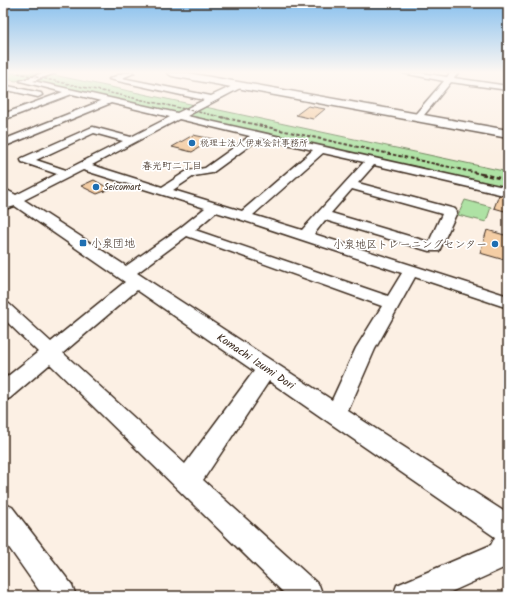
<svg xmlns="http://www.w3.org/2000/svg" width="511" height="599" font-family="Kalam,'Klee One',sans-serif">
	<rect width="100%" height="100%" fill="#fcf0e4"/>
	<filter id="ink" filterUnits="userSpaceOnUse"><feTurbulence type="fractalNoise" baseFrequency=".025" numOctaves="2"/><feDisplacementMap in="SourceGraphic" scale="8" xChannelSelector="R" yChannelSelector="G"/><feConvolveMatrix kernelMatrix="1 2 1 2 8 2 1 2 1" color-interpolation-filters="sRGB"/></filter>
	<g filter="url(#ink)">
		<!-- green -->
		<path fill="#aee2a4" stroke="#748661" d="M3 73H40L16 81 3 78Z
			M54 75 195 105 177 114 32 82Z
			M205 107 508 172V188L187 116Z
			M465 200 491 207 486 222 458 215Z"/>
		<!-- building -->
		<path fill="#f4cda4" stroke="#3b2a1e" d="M308 106 325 109 313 119 296 115Z
			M193 135 213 139 192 152 172 147Z
			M94 180 110 189 97 194 81 186Z
			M499 195 508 197V212L494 208Z
			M487 230 508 236V261L480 253Z"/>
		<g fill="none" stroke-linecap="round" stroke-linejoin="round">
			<!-- minor casing -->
			<g stroke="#3b2a1e" stroke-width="3">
				<path id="minor" d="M43 73H55L33 81 177 113 204 100 109 79 123 73H134L122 78 211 96 239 83 243 85 242 87 187 116 508 188V196L374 165 358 183 455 209 457 212 439 251H429L325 220 314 234 508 296V308L415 277 375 349 348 411 508 514V566L442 596H393L397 585 491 545 495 537 269 381 203 480 319 585 323 596H287L50 364 10 398 3 401V380L38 352 3 318V302L9 304 51 342 125 282 15 206 8 208 3 207V202L6 200 3 198V188L16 195 57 174 22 162 21 160 22 158 90 128 93 127 131 137 170 117 111 103 3 147V140L101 101 72 94 3 120V114L63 92 20 81ZM179 119 250 136 205 168 187 171 162 187 92 165ZM94 133 123 141 66 170 36 160ZM260 138 313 150 242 211 173 190 194 176 212 173ZM323 153 364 162 302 230 253 215ZM83 170 205 208 180 228 126 266 24 200ZM352 189 442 214 429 242 331 213ZM216 212 239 219 402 273 388 296 195 230ZM187 236 382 306 356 348 332 400 137 273ZM137 290 254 371 185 464 63 353Z
					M403 73H422L447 77 450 73H458L454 78 508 86V90L451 82 420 120 417 121 412 118 444 81Z
					M3 85 41 93 42 95 38 97 3 89Z
					M3 503 12 507 72 585 76 596H43L3 539Z"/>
			</g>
			<!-- highway casing -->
			<g stroke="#3b2a1e" stroke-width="3">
				<path id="highway" d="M167 73H188L508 130V138L172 76Z"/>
			</g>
			<!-- minor -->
			<use href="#minor" fill="#fff" fill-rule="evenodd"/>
			<!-- highway -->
			<use href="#highway" fill="#fff" fill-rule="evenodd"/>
			<!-- rail-far2 -->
			<path stroke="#3b2a1e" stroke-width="1.5" stroke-dasharray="3 1.5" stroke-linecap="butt" d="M18 73 226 118"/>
			<!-- rail-far1 -->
			<path stroke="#3b2a1e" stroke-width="2" stroke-dasharray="3.5 2" stroke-linecap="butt" d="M221 117 486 175"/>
			<!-- rail -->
			<path stroke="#3b2a1e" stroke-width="2.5" stroke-dasharray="4.5 2.5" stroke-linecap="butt" d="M481 174 508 180"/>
		</g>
	</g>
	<!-- sky -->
	<linearGradient id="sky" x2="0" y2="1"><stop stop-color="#88c0ee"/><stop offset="0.46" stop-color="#fef8f3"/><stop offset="1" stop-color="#fef8f3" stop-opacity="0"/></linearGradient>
	<rect width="511" height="157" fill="url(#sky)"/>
	<!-- markers -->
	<g fill="#1f6fb2" stroke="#fff" stroke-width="1.5">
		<circle cx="192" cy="143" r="4"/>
		<circle cx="96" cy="187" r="4"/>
		<rect x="79" y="239" width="8" height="8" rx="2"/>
		<circle cx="495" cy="244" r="4"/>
	</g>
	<g text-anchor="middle" stroke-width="3.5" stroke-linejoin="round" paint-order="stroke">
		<!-- far-poi labels -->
		<g font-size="9" fill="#3b2a1e" stroke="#fff" text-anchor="start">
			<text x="200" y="146">税理士法人伊東会計事務所</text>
			<text x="104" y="190">Seicomart</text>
		</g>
		<!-- far-neighbourhood labels -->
		<g font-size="10" fill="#3b2a1e" stroke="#fff">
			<text x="172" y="169">春光町二丁目</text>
		</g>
		<!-- poi labels -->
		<g font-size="11" fill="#3b2a1e" stroke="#fff" text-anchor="start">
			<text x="91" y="247">小泉団地</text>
			<text x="487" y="248" text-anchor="end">小泉地区トレーニングセンター</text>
		</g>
		<!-- street labels -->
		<g font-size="11" fill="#3b2a1e" stroke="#fff">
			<text transform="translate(256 361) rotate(34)" y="4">Komachi Izumi Dori</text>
		</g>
	</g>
	<!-- margin -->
	<rect width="511" height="599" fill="none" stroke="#fff" stroke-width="16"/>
	<rect x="8" y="8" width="495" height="583" fill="none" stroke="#3b2a1e" stroke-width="1.5" filter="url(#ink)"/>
</svg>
